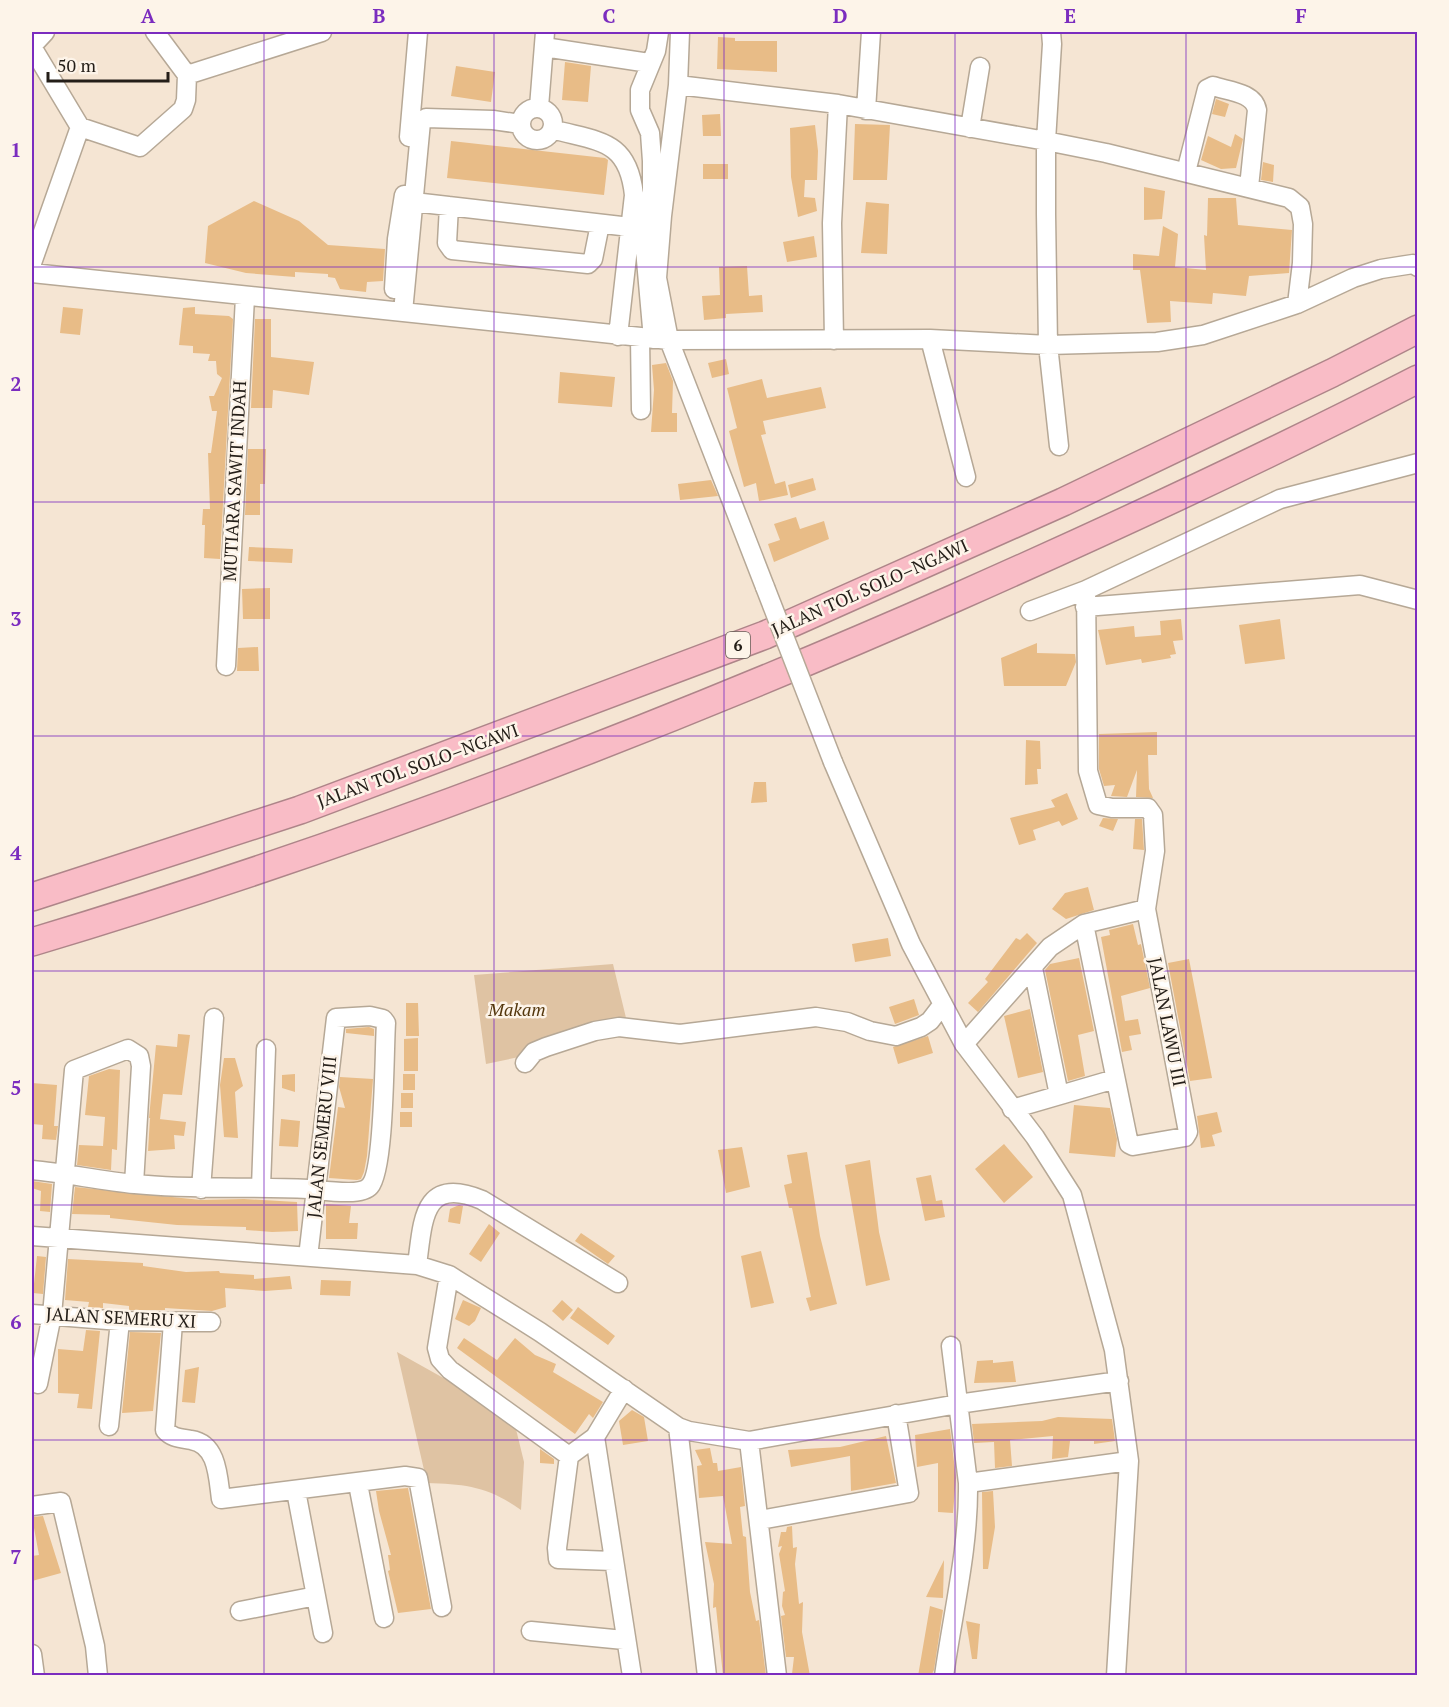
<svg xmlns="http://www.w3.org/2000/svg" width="1449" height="1707" font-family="'PT Serif',serif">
	<rect width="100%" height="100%" fill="#f5e5d3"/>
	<!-- green -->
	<path fill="#dfc3a3" d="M613 964 627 1022 519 1057 486 1064 474 975Z
		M397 1352 447 1380 515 1425 524 1462 521 1510C489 1487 466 1484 427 1483Z"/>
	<!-- building -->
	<path fill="#e8bc87" d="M718 37 735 38V41H777V72L717 69Z
		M565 62 591 66 588 102 562 100Z
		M456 66 495 72 491 102 451 96Z
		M1216 99 1229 104 1225 117 1212 114Z
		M720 114 721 136H703L702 115Z
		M855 124 890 125 887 180H853Z
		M815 125 818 151 817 180H805L804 197 815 198 817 211 798 217 791 177 790 128Z
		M1235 134 1243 139 1236 168 1221 169 1201 160 1208 136 1231 147Z
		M451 141 605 158 608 160 604 195 447 178Z
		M1263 162 1274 165 1273 182 1261 180Z
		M703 164H728V179H703Z
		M1144 187 1165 191 1162 219 1144 220Z
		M1208 198H1236L1238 225 1292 230 1289 273 1249 276 1246 296 1213 293 1212 304 1170 301 1171 322 1147 323 1140 270H1133V254L1159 256 1163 226 1178 234 1175 267 1206 270 1204 235 1207 236Z
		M254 201 299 221 328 245 385 249 383 281 367 282 366 292 340 289 335 278 328 277V274L295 272V277L246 273 205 263 208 226Z
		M866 202 889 204 887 254 861 253Z
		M814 236 817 257 787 262 783 242Z
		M747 266 749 296 762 295 763 312 726 314V318L704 320 702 296 720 295 719 267Z
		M63 307 83 309 80 335 60 333Z
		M195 307V314L229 316 233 319 220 559 204 558 205 525H202L203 509H210L208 453H211L217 411H212L209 396H214L222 378 217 374 216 361H208L210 354 193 353V346L179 345 183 308Z
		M255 319H271V357L314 362 309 395 273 390 272 408H251Z
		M726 359 729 374 712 378 708 363Z
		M666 363 673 381 672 413H677V432H651L654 390 652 365Z
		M560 372 615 377 612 407 558 403Z
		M762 379 767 398 821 387 826 408 763 421 766 434 761 435 775 484 785 481 788 495 759 501 756 483 744 487 729 431 737 428 727 388Z
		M248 449H266L265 484H260V515H245Z
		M813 478 816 490 791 498 788 485Z
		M711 480 718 496 680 500 678 484Z
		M796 517 800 529 824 521 829 539 774 562 768 544 780 540 774 524Z
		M249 547 293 549 292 563 248 561Z
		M270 588V619H243L242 589Z
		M1181 619 1183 640 1173 641 1176 654 1170 655 1171 658 1142 663 1141 659 1106 665 1098 630 1134 626 1135 637 1161 635 1160 621Z
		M1280 619 1285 659 1245 664 1239 625Z
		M1037 643V653L1075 654 1076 662 1066 686H1004L1001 658Z
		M258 647 259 671H237L238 648Z
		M1157 732V755H1148L1149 789 1153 798 1136 797 1137 770 1127 797 1111 796 1115 785 1104 786 1099 769V734Z
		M1026 740 1040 741 1041 769H1037L1038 784 1025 785Z
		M754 782H766L767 802 751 803Z
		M1067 793 1078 819 1062 826 1059 821 1033 830 1036 840 1019 845 1010 818 1055 807 1051 800Z
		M1103 818 1118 819 1113 831 1099 826Z
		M1135 819H1142L1144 850 1133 849Z
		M1088 887 1094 910 1066 919 1052 909 1065 893Z
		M1133 924 1138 945 1141 944 1150 988 1121 996 1125 1021 1138 1019 1141 1034 1129 1036 1132 1050 1122 1052 1101 937 1110 935 1109 930Z
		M1027 933 1037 943 978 1012 968 1003 988 982 985 979 1016 938 1020 940Z
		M888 938 891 956 855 962 852 944Z
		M1079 958 1094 1031 1078 1035 1085 1076 1068 1081 1045 970 1050 964Z
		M1189 959 1212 1078 1190 1081 1168 963Z
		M914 999 919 1015 895 1024 889 1007Z
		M406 1003H418L419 1036H406Z
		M1030 1009 1043 1072 1018 1078 1004 1016Z
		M369 1027 374 1029V1036L346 1033V1029Z
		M178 1034 190 1035 182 1095 163 1094 160 1119 149 1118 156 1045 177 1047Z
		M928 1036 933 1053 898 1064 893 1047Z
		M418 1038V1071H404V1039Z
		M224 1058H235L243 1086 235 1092 238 1138 224 1137 220 1085Z
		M109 1069 120 1070 117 1150 112 1149 111 1170 77 1165 79 1145 103 1146 105 1117 85 1115 89 1076Z
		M295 1074V1092L282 1088V1075Z
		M403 1074H415V1090H403Z
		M340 1077 373 1079 367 1156 364 1172 361 1179 357 1180 329 1178 338 1107 345 1108 339 1087Z
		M32 1083 57 1085 54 1126H58L56 1140 42 1139 43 1125 32 1124Z
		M401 1093H413V1108H401Z
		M1074 1105 1110 1108 1117 1139 1115 1157 1069 1153Z
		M400 1112H412V1127H400Z
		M1217 1112 1222 1132 1212 1135 1215 1146 1201 1148 1197 1116Z
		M150 1118 186 1122 184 1136 174 1135 175 1149 148 1151Z
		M281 1119 300 1121 298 1147 279 1146Z
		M1004 1144 1033 1177 1004 1203 975 1169Z
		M742 1147 750 1187 726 1193 718 1150Z
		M807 1152 820 1236 837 1304 810 1311 806 1298 811 1297 792 1208H789L784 1185 792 1183 787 1155Z
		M870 1160 879 1232 890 1280 866 1286 845 1165Z
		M931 1175 936 1201 942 1200 945 1217 925 1221 916 1178Z
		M32 1181 52 1184 50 1212 40 1211 41 1191 32 1188Z
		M75 1187 201 1200 244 1199 297 1202 298 1231 272 1232 246 1230V1227L177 1225 110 1218V1215L72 1214Z
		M326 1204 351 1206 349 1223H358L357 1239H326Z
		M459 1205 463 1206 460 1224 448 1222 450 1209Z
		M489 1224 500 1233 481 1262 469 1254Z
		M581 1233 615 1256 608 1264 575 1241Z
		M761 1251 774 1303 751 1308 741 1256Z
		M37 1256 46 1257 43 1294 33 1293Z
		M68 1259 143 1263V1266L186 1272 219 1271 220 1273 254 1275V1279L290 1276 292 1289 265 1291 225 1288 226 1307 212 1311 165 1308V1310H129V1306L103 1303V1308L88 1307 89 1302 65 1300Z
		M321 1280 351 1281 350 1296 320 1295Z
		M463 1300 481 1308 475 1321 469 1326 455 1319Z
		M562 1300 573 1310 563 1321 552 1311Z
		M578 1307 615 1336 608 1345 570 1318Z
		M86 1330 100 1331 92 1409 77 1408 79 1394 58 1393V1349L83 1351Z
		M130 1332 161 1333 153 1411 122 1413Z
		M464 1338 497 1360 515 1338 535 1355 556 1364 553 1372 603 1402 593 1418 589 1414 575 1434 457 1348Z
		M993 1360V1363L1013 1361 1016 1382 974 1383 977 1361Z
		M199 1367 195 1403 182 1402 185 1370Z
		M632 1410 644 1417 648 1441 623 1445 619 1421Z
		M1058 1417 1112 1419 1115 1441 1094 1444V1441H1070L1068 1457 1052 1459 1053 1436 1010 1440 1012 1466 995 1468 994 1442 974 1443 972 1424 1042 1421Z
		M950 1429 956 1478 953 1513 938 1512V1463L917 1467 915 1435Z
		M886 1436 896 1483 851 1491 850 1456 791 1467 788 1450 840 1447Z
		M710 1448 713 1463H717L718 1471 741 1467 745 1506 740 1507 743 1536 746 1537 750 1592 756 1621 759 1620 766 1676H723L716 1607 713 1608 714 1584 705 1542 732 1544 723 1496 699 1498 697 1466 702 1465 695 1450Z
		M540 1449 554 1459V1464L540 1463Z
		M408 1488 431 1609 398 1613 388 1571 390 1570 388 1555H391L379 1511 376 1491Z
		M993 1491 995 1527 988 1569H983L982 1492Z
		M43 1516 61 1573 32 1581V1556L39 1555 32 1517Z
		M792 1526 793 1548 797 1547 795 1564 799 1604 803 1602 802 1632 810 1676 792 1674 794 1657H786L781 1616 785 1615 782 1606 783 1592 785 1591 779 1554 782 1546 778 1547 781 1532H786L787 1527Z
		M944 1560 943 1598 926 1597Z
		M930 1606 943 1610 934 1670 931 1676H918Z
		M966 1621 980 1624 977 1659H972Z"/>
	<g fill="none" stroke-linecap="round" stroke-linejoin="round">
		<!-- minor casing -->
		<g stroke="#b6a896" stroke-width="21">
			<path id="minor" d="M155 32 187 75
				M680 32 678 85 662 216 657 278 669 340 765 587
				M1051 32 1052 44 1046 141V214L1048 345 1059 446
				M32 46 45 32
				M32 47 80 127 32 263
				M544 47 649 63
				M678 85 838 104 1046 141 1106 153 1289 198 1300 207 1303 224 1302 263 1297 304
				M539 107 545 32
				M521 124a16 16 0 1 1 32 0a16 16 0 1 1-32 0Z
				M866 110 871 32
				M80 127 140 147 183 109 186 100 187 75 322 32
				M970 128 980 67
				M552 129C597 142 628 138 634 195L618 336
				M409 137 418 32
				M1186 172 1207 89 1213 86C1227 91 1254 92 1257 110L1249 187
				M405 201 630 227
				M449 206 447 243 452 250 588 264 593 259 600 224
				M32 273 669 340 930 339 1048 345 1157 342 1203 335 1297 304 1353 278 1381 269 1413 264 1418 267
				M394 289 397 239 404 195
				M403 312 421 122 426 118 493 120 520 124
				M640 337 641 410
				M653 339 645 249 652 191V161L650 133 640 110V90L656 51 659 32
				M930 339 966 477
				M834 340 832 223 838 104
				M1085 607 1360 585 1418 600
				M1030 611 1086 590
				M226 666 245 297
				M833 762 911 944 964 1044 1035 1137 1072 1195 1114 1350 1129 1461 1116 1676
				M1084 924 1129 1144 1133 1146 1185 1137 1188 1132 1146 909 1155 851 1153 815 1148 808H1112L1098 805 1088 771 1086 590 1280 499 1418 463
				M1033 968 1059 1095
				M964 1044 1050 947 1084 924 1146 909
				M525 1063 534 1052 546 1047 595 1031 619 1027 680 1034 816 1017 847 1022 870 1031 896 1036 921 1027 930 1021 943 1004
				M1012 1109 1115 1079
				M32 1170C66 1173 101 1181 135 1184 193 1190 250 1186 308 1189 322 1190 361 1197 370 1186 385 1169 384 1051 386 1023L383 1019 370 1016 336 1018 308 1257
				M261 1187 266 1049
				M201 1189 214 1018
				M32 1236 417 1265 449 1275 540 1332 678 1427 689 1431 749 1441 958 1404 1119 1381
				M417 1265C423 1221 422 1175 482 1200L618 1283
				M449 1275 437 1348 440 1359 450 1370 569 1456
				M32 1314 120 1321 211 1322
				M173 1322 165 1430C172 1438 180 1438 191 1440 218 1444 218 1478 221 1499L405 1476 418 1478 442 1607
				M38 1384 52 1315 74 1070 128 1049 139 1056 141 1066 134 1184
				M624 1389 595 1437 632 1676
				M109 1426 120 1321
				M678 1427 707 1676
				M595 1437 569 1456 557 1548 558 1559 613 1561
				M749 1441 777 1676
				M968 1483 1129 1461
				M358 1484 384 1618
				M296 1491 323 1633
				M32 1506 61 1502 95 1646 98 1676
				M760 1520 909 1493 896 1414
				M240 1611 316 1596
				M531 1631 624 1640
				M32 1654 35 1676
				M944 1676C953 1611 969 1548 968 1483L951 1346"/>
		</g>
		<!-- highway casing -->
		<g stroke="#ae8589" stroke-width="30">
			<path id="highway" d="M32 897 300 810 765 635 1063 502 1332 373 1418 329
				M32 942C346 848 655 730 955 598 1111 529 1266 457 1418 379"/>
		</g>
		<!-- minor -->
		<use href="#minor" stroke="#fff" stroke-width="18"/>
		<!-- highway -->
		<use href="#highway" stroke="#f9bcc6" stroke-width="27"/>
		<!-- minor-bridge casing -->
		<g stroke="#b6a896" stroke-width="21" stroke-linecap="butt">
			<path id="minor-bridge" d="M765 587 833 762"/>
		</g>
		<!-- minor-bridge -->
		<use href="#minor-bridge" stroke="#fff" stroke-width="18"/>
	</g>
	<!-- grid -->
	<path fill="none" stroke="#7b2cbf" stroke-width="1.5" stroke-opacity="0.55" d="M264 32V1676M494 32V1676M724 32V1676M955 32V1676M1186 32V1676M32 267H1418M32 502H1418M32 736H1418M32 971H1418M32 1205H1418M32 1440H1418"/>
	<g text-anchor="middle" stroke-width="5" stroke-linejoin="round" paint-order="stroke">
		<!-- shield labels -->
		<rect fill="#fdf4e9" stroke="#655e57" stroke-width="1.5" x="726" y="632" width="24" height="26" rx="4.5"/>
		<g font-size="16" font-weight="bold" fill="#241e18">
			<text x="738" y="651">6</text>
		</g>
		<!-- street labels -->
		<g font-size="18" fill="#241e18" stroke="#fdf4e9">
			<text transform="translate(235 481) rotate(-87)" y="6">MUTIARA SAWIT INDAH</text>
			<text transform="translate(870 588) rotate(-24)" y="6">JALAN TOL SOLO–NGAWI</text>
			<text transform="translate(418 766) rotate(-20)" y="6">JALAN TOL SOLO–NGAWI</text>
			<text transform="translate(1167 1022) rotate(79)" y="6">JALAN LAWU III</text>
			<text transform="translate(322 1137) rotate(-84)" y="6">JALAN SEMERU VIII</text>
			<text transform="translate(121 1318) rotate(3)" y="6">JALAN SEMERU XI</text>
		</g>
		<!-- park labels -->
		<g font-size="18" font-style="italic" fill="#54370d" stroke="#fdf4e9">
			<text x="517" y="1016">Makam</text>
		</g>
	</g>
	<!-- border -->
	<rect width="1449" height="1707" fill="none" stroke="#fdf4e9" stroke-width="66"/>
	<!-- scale -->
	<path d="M48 72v9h120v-9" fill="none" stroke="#241e18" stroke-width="3"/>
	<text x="57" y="72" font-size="18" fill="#241e18" stroke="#fdf4e9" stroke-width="4.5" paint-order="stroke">50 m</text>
	<rect x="33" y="33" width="1383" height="1641" fill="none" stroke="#7b2cbf" stroke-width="2"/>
	<g font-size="20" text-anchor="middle" font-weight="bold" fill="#7b2cbf">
		<text x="148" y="23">A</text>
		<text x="379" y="23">B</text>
		<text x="609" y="23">C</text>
		<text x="840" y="23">D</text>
		<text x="1070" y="23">E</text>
		<text x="1301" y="23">F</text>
		<text x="16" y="157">1</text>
		<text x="16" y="391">2</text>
		<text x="16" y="626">3</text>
		<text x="16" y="860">4</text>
		<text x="16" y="1095">5</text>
		<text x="16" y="1329">6</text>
		<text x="16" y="1564">7</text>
	</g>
</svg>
